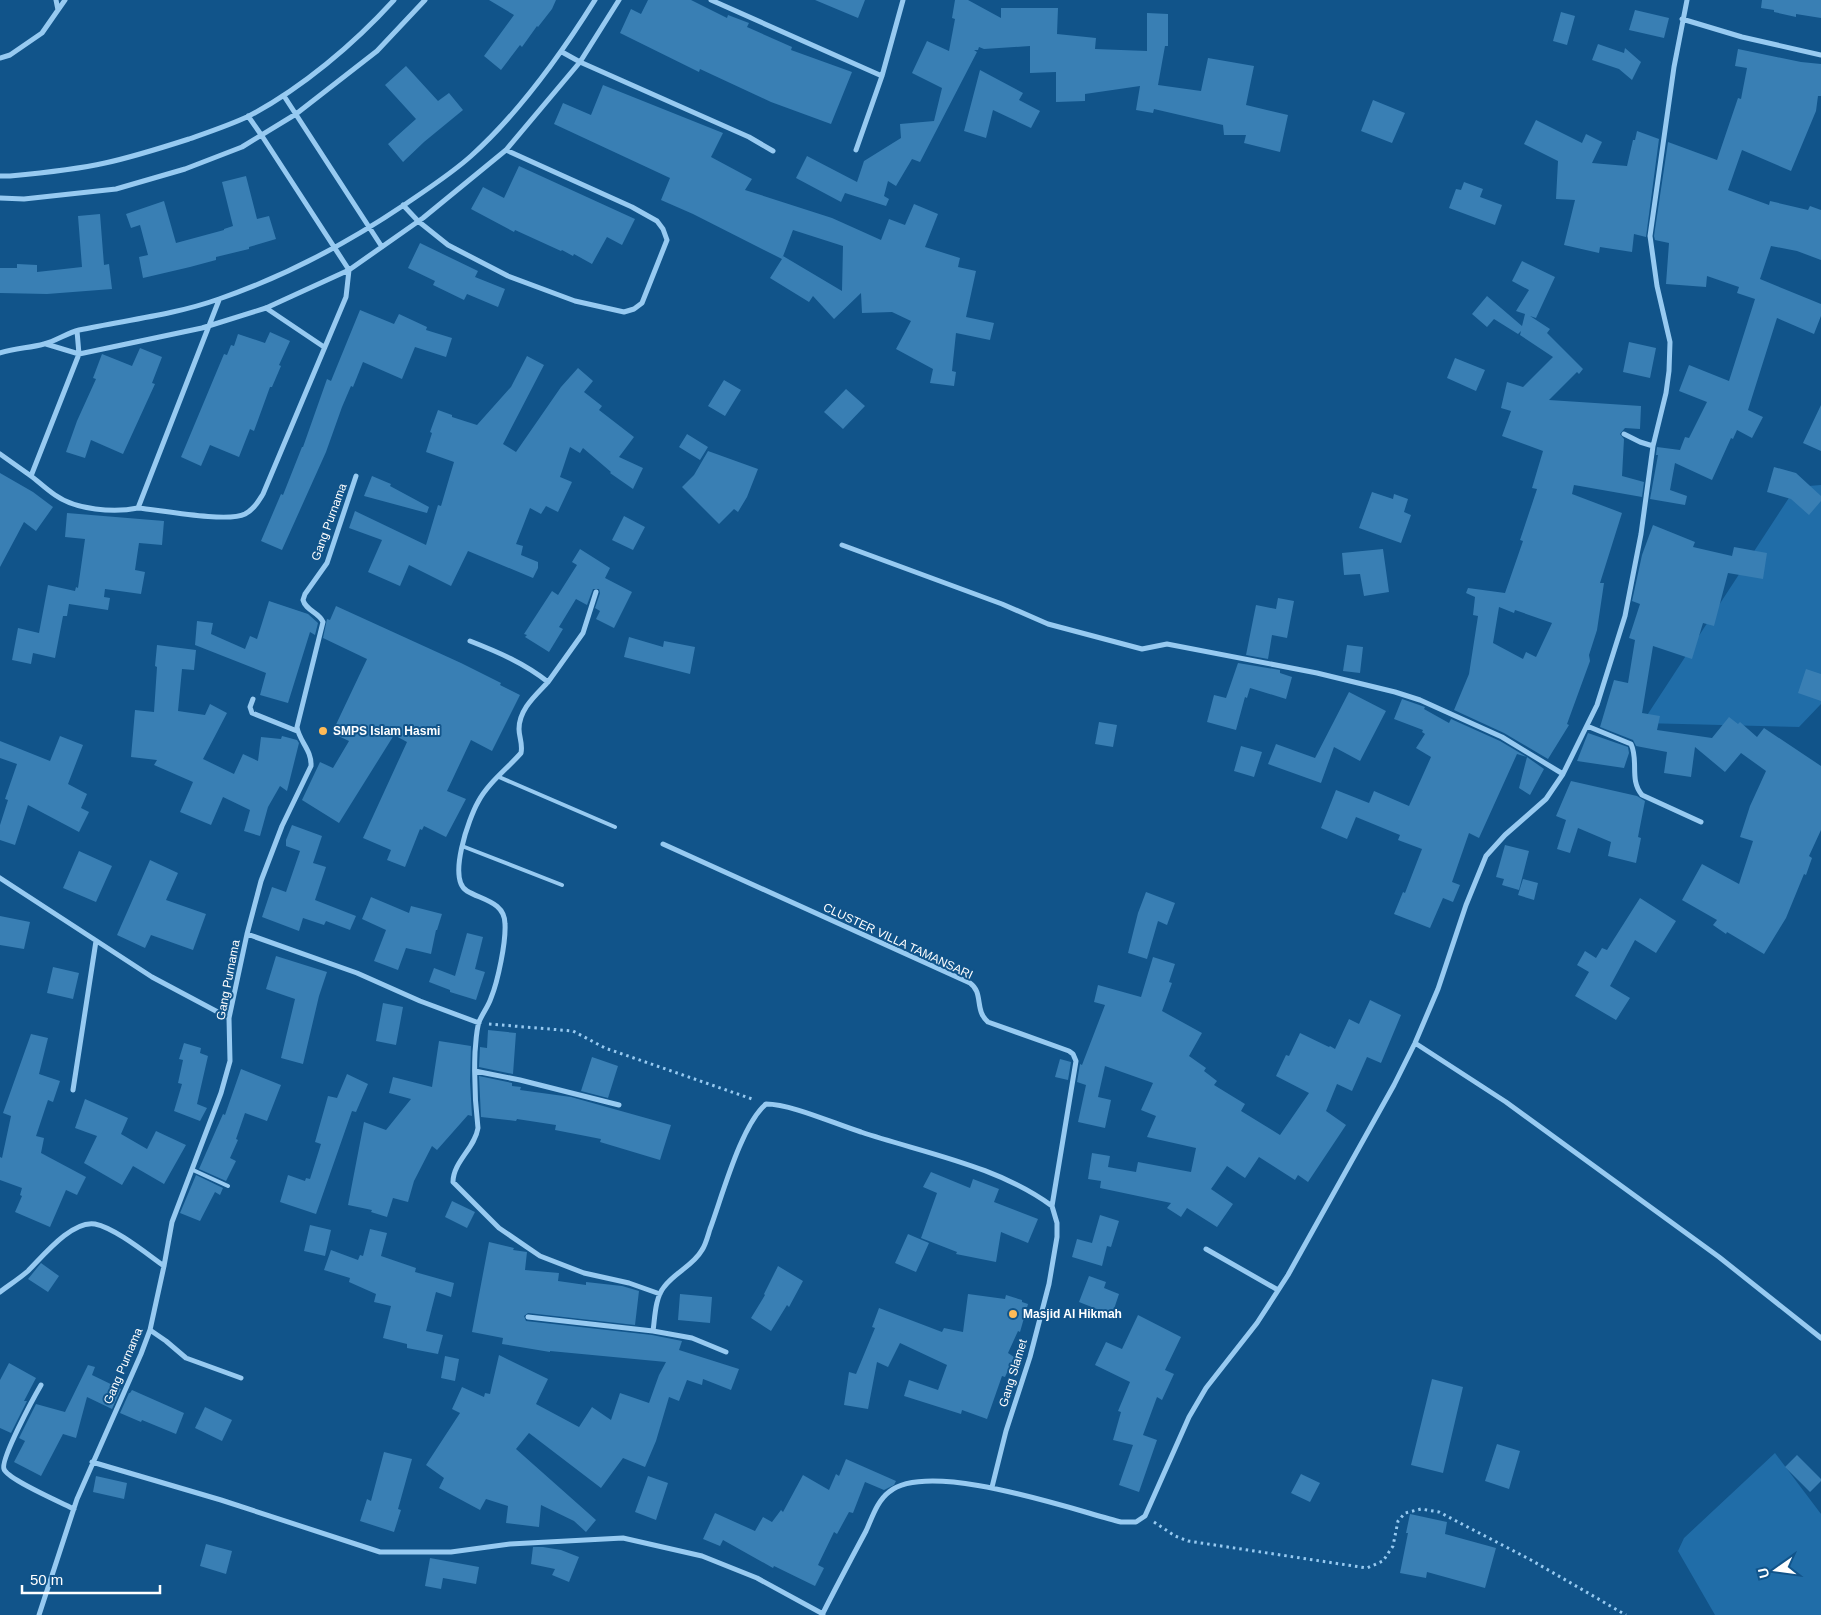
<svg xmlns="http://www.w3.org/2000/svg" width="1821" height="1615" font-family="Helvetica,sans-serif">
	<rect width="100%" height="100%" fill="#11548a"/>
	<!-- green -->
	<path fill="#206da8" d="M1821 485V704L1799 727 1642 723 1796 487Z
		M1775 1453 1821 1514V1615H1715L1678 1551 1684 1538Z"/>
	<!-- building -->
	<path fill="#397fb4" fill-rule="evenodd" d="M489 0H556L552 9 538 27 537 26 522 47 520 45 501 70 484 56 514 15Z
		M648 0H691L727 18 728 15 749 23 747 27 792 47 791 50 852 72 831 124 771 102 700 69 699 72 620 33 631 9 641 14Z
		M815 0H865L858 18Z
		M955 0H968L1001 18V8H1058L1057 34 1096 38 1095 49 1147 51V13L1168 14V46H1165L1158 85 1201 91 1208 58 1254 66 1246 105 1288 115 1280 152 1244 143 1246 135H1224L1223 125 1154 109 1153 113 1136 110 1140 86 1085 94V101L1056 102V72L1030 73V46L984 49 979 47 978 50H974L977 52 920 162 912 159 896 186 888 181 884 196 889 199 886 206 845 193 841 202 796 178 807 156 857 182 864 161 901 138 900 124 934 121 942 88 912 73 927 41 949 51 955 19 952 18Z
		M1762 0H1821V18L1796 14V17L1774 12V10L1761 8Z
		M1635 10 1669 18 1664 38 1629 30Z
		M1561 12 1575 16 1567 45 1553 41Z
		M1598 44 1624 53 1625 48 1641 62 1632 80 1619 69 1592 60Z
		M1738 49 1801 62 1821 64V96H1818L1816 111 1791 171 1742 150 1728 190 1769 205 1770 201 1808 210 1810 206 1821 210V260L1797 251 1771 246 1760 279 1821 304V316L1814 334 1777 318 1748 410 1763 417 1752 438 1737 430 1733 439 1731 438 1712 480 1675 463 1670 490 1687 496 1685 505 1650 499 1658 455H1656L1657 447 1680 450 1685 437 1689 438 1707 402 1679 391 1689 365 1729 381 1755 299 1737 293 1739 287 1707 276 1706 287 1666 284 1669 243 1655 240 1654 236 1668 142 1717 160 1738 98 1741 99 1747 68 1735 66Z
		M406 66 438 101 449 93 463 110 424 142 403 162 388 144 416 119 385 85Z
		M980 70 1023 93 1019 100 1040 111 1031 128 993 110 986 138 964 131Z
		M603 85 723 133 711 157 752 179 745 190 832 218 881 240 889 219 905 225 914 204 938 214 925 247 960 258 958 267 976 271 966 317 994 323 990 340 956 333 952 371 956 372 954 386 930 383 933 369 896 349 911 321 892 312 862 313 861 293 834 319 813 296 809 302 770 278 782 259 693 214 661 200 670 178 554 124 563 103 591 115ZM793 230 843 246 842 291 783 256 782 259Z
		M1373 100 1405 113 1392 143 1361 131Z
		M1536 120 1582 143 1586 134 1602 142 1592 163 1627 166 1633 140H1635L1637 131 1659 139 1646 237 1634 234 1632 252 1600 247 1599 253 1564 245 1575 200 1556 199 1558 161 1524 144Z
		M519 166 635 219 622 245 607 237 592 264 574 254 573 256 562 250 561 251 515 230 514 232 471 209 483 187 504 198Z
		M246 176 257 219 269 216 276 239 249 247V249L216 257V260L190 267 143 278 139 257 148 255 140 225 131 228 126 214 164 201 176 243 224 230V229L233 226 222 182Z
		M1464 182 1483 189 1480 197 1502 205 1495 225 1449 208 1456 189 1461 190Z
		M100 214 104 265 109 264 112 289 47 294 0 293V268H17V264L37 265V272L82 267 78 216Z
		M420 243 478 271 475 277 505 289 498 307 467 294 464 300 433 285 435 281 408 268Z
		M1522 261 1555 277 1536 318 1530 316 1550 329 1547 333 1583 369 1579 374 1577 372 1549 400 1641 406 1640 429 1625 428 1620 434 1624 439 1622 476 1644 482 1642 497 1574 485 1572 494 1622 513 1600 583H1604L1597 630 1589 655 1590 661 1567 724 1569 725 1548 759 1504 733 1454 710 1469 674 1478 616 1473 615 1475 597 1466 593 1468 588 1505 593 1523 541 1520 540 1537 489 1532 488 1543 451 1502 436 1511 411 1501 408 1507 382 1523 387 1553 357 1520 335 1521 331 1518 334 1494 319 1487 327 1472 314 1487 296 1522 326 1525 314 1516 311 1529 290 1512 281ZM1499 607 1514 613 1515 610 1552 623 1536 657 1526 652 1523 659 1493 643Z
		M360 310 394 324 399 314 427 327 426 330 452 338 446 357 415 347 402 379 363 362 353 387 351 386 342 407 326 452 282 550 261 541 281 494 283 495 302 447H303L327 379 331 381Z
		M270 332 290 341 279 365 281 366 272 387H270L254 431 250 429 239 457 210 445 201 466 181 457 224 354 227 355 231 345 234 346 238 334 265 343Z
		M1629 342 1656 348 1650 378 1623 372Z
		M140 348 162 357 152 383 155 384 123 454 91 440 85 458 66 452 77 421 96 379 93 378 102 354 132 366Z
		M527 356 544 365 503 444 516 452 561 387 578 368 593 381 584 392 602 406 599 410 634 437 619 457 643 468 633 489 610 473 611 472 583 448 580 453 570 447 560 477 572 482 558 512 546 506 541 514 530 508 516 544 523 546 521 555 538 562V568L533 578 468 551 451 586 409 565 400 586 368 572 382 540 349 528 355 511 426 545 438 505 441 506 454 462 426 452 432 433 430 432 438 410 452 415V417L477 425 511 387Z
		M1455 358 1485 370 1476 391 1447 378Z
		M724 380 741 390 725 416 708 406Z
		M846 389 865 406 843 429 824 412Z
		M1821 405V451L1803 443Z
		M687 434 708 447 700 460 679 447Z
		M708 451 758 469 747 497 738 512 734 509 719 524 682 487 694 475Z
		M1774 467 1796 473 1821 496V501L1809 515 1791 499 1767 492Z
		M0 473 33 492 53 507 36 531 24 522 0 567Z
		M372 476 391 484 390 486 429 507 427 513 364 496Z
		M1372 492 1393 499 1394 494 1408 499 1404 512 1411 515 1401 543 1359 528Z
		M67 513 164 521 162 545 139 543 135 570 145 572 141 594 105 589 104 597 110 598 108 610 69 604 67 616H63L55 658 33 653 31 664 12 660 18 628 39 633 48 585 75 591 76 587 78 588 85 539 65 537Z
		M624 516 645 527 633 550 612 540Z
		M1653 525 1695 542 1693 547 1732 556 1734 547 1767 553 1763 579 1728 573 1714 626 1703 623 1692 659 1653 646 1642 713 1660 716 1657 730 1712 738 1729 717 1738 724 1740 722 1757 737 1764 728 1821 766V830L1809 856 1812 858 1806 875 1804 874 1786 918 1764 954 1727 932 1726 934 1713 925 1717 920 1682 900 1702 864 1739 884 1753 841 1740 837 1750 806 1766 771 1741 753 1725 772 1695 747 1691 777 1664 773 1667 752 1636 746 1633 740 1600 727 1614 680 1628 683 1635 640 1629 638 1640 604 1632 601 1642 555Z
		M580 549 610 568 605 578 632 592 614 628 596 619 600 611 595 608 600 593 599 589H593L587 605 576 599 559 627 563 629 549 652 525 637 527 635 524 634 552 591 558 595 577 565 572 562Z
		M1383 549 1389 592 1364 596 1360 574 1344 575 1342 553Z
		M1278 598 1294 601 1287 638 1272 635 1268 659 1246 655 1256 605 1276 609Z
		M269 601 308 614 318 623 315 635 310 632 288 703 260 695 266 673 195 645 197 621 213 623 211 634 245 649 250 636 257 639Z
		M336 606 461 663 501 683 500 685 520 695 492 751 471 740 447 791 466 799 446 837 424 826 422 830 420 829 405 867 387 860 391 850 363 838 407 742 394 735 339 823 302 800 320 762 333 768 349 741 332 733 367 659 323 638 327 619 330 620Z
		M629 637 663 647 664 641 695 647 690 674 624 657Z
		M157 645 196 650 194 670 182 669 178 711 205 715 210 704 227 713 203 759 234 774 243 754 258 761 261 737 281 739 282 736 297 740 299 743 287 791 280 786 268 807 260 836 244 831 250 810 223 797 211 825 180 812 193 782 154 765 157 760 131 757 135 710 154 712 157 667 155 666Z
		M1347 645 1363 647 1360 673 1343 671Z
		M1238 663 1280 670V673L1292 677 1286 699 1250 688 1247 698 1245 697 1236 730 1207 722 1214 695 1226 698Z
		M1806 669 1821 674V701L1798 693Z
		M1349 692 1386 711 1360 761 1334 747 1321 783 1268 764 1276 744 1315 758Z
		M1402 699 1425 707 1424 709 1449 723 1451 719 1500 741 1527 757 1517 754 1479 838 1469 833 1452 882 1460 885 1453 902 1443 898 1430 928 1394 914 1403 892 1405 893 1422 849 1398 840 1400 835 1356 817 1347 839 1321 828 1336 790 1369 803 1374 791 1409 806 1431 757 1416 748 1425 734 1422 732 1423 730 1394 719Z
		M1099 722 1117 725 1113 747 1095 744Z
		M1588 733 1628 747 1629 753 1624 768 1577 761Z
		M60 736 83 745 68 784 87 794 81 808 89 812 79 832 28 805 15 845 0 840V825L8 800 5 799 17 764 0 758V741L50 761Z
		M1241 746 1262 752 1254 777 1234 771Z
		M1527 757 1544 769 1530 795 1519 788Z
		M1571 781 1637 796 1645 801 1638 837 1641 838 1636 863 1608 856 1611 842 1578 828 1570 853 1557 849 1566 820 1556 816Z
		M292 825 322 836 313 863 326 867 315 900 356 916 350 930 326 921 324 925 303 918 299 931 262 917 272 887 286 892 300 851 286 846V840Z
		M1505 845 1529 851 1519 890 1502 885 1504 879 1496 877Z
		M79 851 112 866 96 902 63 888Z
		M150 860 178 873 166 900 206 914 193 950 151 935 145 948 117 935Z
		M1523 879 1538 883 1534 900 1518 895Z
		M1146 892 1175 903 1167 925 1158 921 1147 959 1128 953 1138 913Z
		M371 897 409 913 411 906 442 914 437 930H436L431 954 406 948 398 970 374 961 386 930 362 919Z
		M1640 898 1676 921 1656 953 1635 940 1610 986 1630 998 1616 1020 1575 996 1589 972 1577 965 1585 951 1596 958 1602 948 1607 950Z
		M0 916 30 922 24 949 0 945Z
		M467 933 483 937 475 969 485 972 476 1000 450 992V990L429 982 434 968 455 976Z
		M276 956 327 972 319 996 303 1064 281 1058 295 999 266 989Z
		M1153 957 1175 964 1169 982 1172 983 1162 1011 1202 1033 1189 1056 1206 1068 1204 1071 1217 1081 1214 1085 1245 1104 1241 1111 1280 1135 1309 1093 1276 1076 1286 1055 1289 1056 1300 1033 1329 1047 1330 1046 1335 1049 1349 1019 1359 1024 1370 1000 1401 1015 1381 1063 1367 1057 1352 1091 1337 1084 1326 1111 1346 1125 1308 1182 1298 1175 1295 1180 1259 1157 1245 1178 1227 1166 1211 1189 1233 1204 1217 1227 1187 1208 1181 1217 1167 1208 1171 1203 1100 1188 1101 1181 1088 1179 1092 1153 1110 1156 1108 1167 1136 1172 1138 1162 1191 1172 1196 1148 1147 1137 1156 1116 1141 1110 1153 1083 1105 1066 1098 1097 1111 1100 1105 1128 1078 1122 1086 1085 1077 1082 1080 1064 1082 1065 1105 1005 1094 1002 1098 985 1141 997Z
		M53 967 79 973 73 999 47 993Z
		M383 1003 403 1007 396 1045 376 1041Z
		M488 1030 516 1033 513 1074 479 1067 480 1047 487 1048Z
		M31 1034 48 1038 39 1074 60 1081 53 1102 48 1100 36 1136 44 1138 41 1153 86 1177 77 1195 66 1190 50 1227 15 1212 22 1196 20 1195 22 1188 0 1180V1157L2 1158 11 1116 3 1113Z
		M439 1041 471 1046 470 1081 472 1116 468 1115 437 1150 432 1146 414 1181 408 1202 393 1198 387 1217 371 1212 372 1210 348 1205 364 1122 386 1130 411 1099 389 1093 393 1077 432 1087Z
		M184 1043 201 1048 200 1053 208 1056 197 1104 207 1108 200 1121 174 1111 182 1084 178 1083 183 1060 179 1059Z
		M592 1057 618 1066 608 1098 581 1091Z
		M1060 1059 1071 1062 1068 1080 1055 1077Z
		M241 1069 281 1085 267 1121 245 1113 236 1139 238 1140 230 1158 236 1161 226 1181 199 1169 223 1114 225 1115Z
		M347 1074 368 1084 356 1112 352 1111 316 1214 280 1202 288 1175 305 1181 306 1178 310 1179 321 1144 315 1142 328 1096 337 1098Z
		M479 1076 512 1083V1086L521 1087 520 1090 571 1097 671 1125 660 1160 600 1142 601 1139 555 1130 556 1125 517 1119 516 1121 481 1117Z
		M85 1099 128 1118 121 1134 147 1149 156 1131 186 1145 164 1184 133 1166 122 1185 84 1163 97 1136 75 1128Z
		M931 1172 970 1188 973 1179 999 1189 994 1202 1038 1219 1028 1243 1001 1232 996 1262 956 1254 957 1252 921 1238 937 1193 923 1187Z
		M196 1175 223 1188 220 1195 215 1192 200 1221 180 1213Z
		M452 1201 475 1212 467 1228 445 1217Z
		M1100 1215 1119 1221 1111 1247 1107 1246 1102 1266 1072 1257 1077 1239 1092 1243Z
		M310 1225 331 1230 325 1256 304 1251Z
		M370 1229 387 1233 381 1256 416 1268 415 1272 454 1283 451 1297 436 1292 426 1331 443 1335 438 1354 407 1348V1344L383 1338 391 1306 374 1302 376 1294 349 1282 350 1278 324 1270 331 1250 358 1260 360 1255 363 1256Z
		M908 1234 929 1243 916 1272 895 1263Z
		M489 1242 514 1248 513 1250 527 1252 525 1270 559 1273 558 1281 586 1285V1282L622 1286 639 1291 635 1325 528 1313 524 1316 526 1321 652 1335 682 1341 679 1350 739 1369 731 1390 703 1379 702 1385 687 1380 679 1401 669 1397 656 1441 645 1467 623 1458 601 1488 529 1433 516 1449 596 1520 586 1532 574 1521 541 1505 539 1527 506 1523 508 1506 486 1499 480 1510 439 1488 444 1478 426 1465 460 1413 452 1409 462 1387 484 1397 485 1393 490 1394 499 1355 548 1379 536 1404 579 1427 592 1407 611 1420 620 1393 649 1403 659 1375 666 1362 550 1351V1352L502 1344 503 1338 472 1332Z
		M41 1263 59 1276 48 1292 28 1279Z
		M778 1266 803 1281 789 1307 787 1305 771 1331 751 1318 765 1295 764 1294Z
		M1089 1276 1106 1282 1104 1288 1119 1294 1112 1315 1079 1302Z
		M680 1294 712 1297 710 1323 678 1320Z
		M968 1294 1005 1299 1006 1295 1022 1300V1302L1028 1304 1020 1332 1018 1331 1008 1353 1014 1357 1005 1377 1002 1376 987 1419 962 1410 961 1414 904 1396 909 1380 938 1390 947 1365 900 1343 888 1367 877 1362 868 1409 844 1405 849 1372 856 1374 875 1328 872 1327 879 1308 942 1332 944 1328 963 1332Z
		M1138 1315 1181 1337 1165 1370 1174 1374 1162 1400 1157 1397 1143 1435 1157 1440 1139 1492 1119 1485 1133 1445 1113 1440 1121 1412 1118 1411 1130 1382 1095 1365 1106 1342 1122 1349Z
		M445 1356 459 1359 455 1381 441 1378Z
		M9 1363 36 1378 24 1401H27L11 1433 0 1428V1380Z
		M88 1365 95 1367 92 1375 121 1389 112 1409 87 1397 76 1438 63 1434 41 1476 14 1462 25 1441 19 1438 36 1404 65 1412Z
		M1432 1379 1463 1387 1443 1473 1411 1465Z
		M132 1390 184 1413 176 1434 142 1420 141 1422 120 1413 129 1393H130Z
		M205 1407 232 1420 222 1441 195 1428Z
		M1497 1444 1520 1451 1509 1489 1485 1481Z
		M384 1452 412 1459 398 1509 401 1510 394 1532 360 1521 367 1499 371 1501Z
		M1797 1455 1821 1479V1481L1810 1492 1785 1467Z
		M846 1459 896 1481 894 1485 884 1490 865 1482 853 1513 849 1512 837 1534 834 1532 818 1565 824 1568 815 1586 774 1566 773 1568 723 1540 720 1546 703 1539 715 1513 755 1531 763 1517 772 1522 781 1510 783 1512 803 1475 829 1490 836 1474 839 1476Z
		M1301 1474 1320 1483 1310 1502 1291 1493Z
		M96 1476 127 1483 124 1499 93 1492Z
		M648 1476 668 1483 656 1520 635 1512Z
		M1410 1514 1447 1522 1445 1534 1496 1548 1485 1588 1427 1572 1426 1578 1400 1573 1408 1533H1406Z
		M206 1544 232 1551 226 1574 200 1566Z
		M533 1547H543L561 1550 579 1557 569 1582 552 1575 555 1569 531 1564Z
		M430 1558 479 1567 476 1584 443 1578 441 1589 425 1586Z"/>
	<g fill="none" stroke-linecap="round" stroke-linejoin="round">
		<!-- path -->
		<path stroke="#97caf1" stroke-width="3" stroke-dasharray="2.5 4" stroke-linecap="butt" d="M489 1024 573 1031 605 1048 755 1100
			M1154 1522 1175 1536 1188 1541 1367 1568 1383 1561 1393 1546 1398 1521 1405 1513 1421 1509 1439 1512 1531 1560 1626 1615"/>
		<!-- service -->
		<path stroke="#97caf1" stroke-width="4" d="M499 777 615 827
			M462 846 562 885
			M193 1170 228 1186"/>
		<!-- minor -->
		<path stroke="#97caf1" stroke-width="5" d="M711 0 882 76
			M58 10 65 0
			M1682 19 1742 37 1821 55
			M562 52 580 62 749 137 773 151
			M0 58 10 55 42 33 58 10 56 0
			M284 96 382 247
			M856 150 882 76 903 0
			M0 176H10C42 173 74 170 105 163 133 157 161 148 189 139 209 132 230 125 249 116 302 88 354 44 394 0
			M0 198 24 199 116 189 185 169 242 147 296 114 377 51 425 0
			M403 205 418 221 448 245 508 276 575 301 624 312 634 309 642 303 667 240 663 229 657 221 632 207 506 150
			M266 308 324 347
			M77 331 79 354 31 476C39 482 46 489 55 495 76 510 114 513 138 508L219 300
			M46 344 79 354 202 328 266 308 349 270 423 218 506 150 580 62 619 0
			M0 353C15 348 30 348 44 344 56 341 67 333 79 330 126 320 174 315 219 299 286 276 346 244 404 205 426 190 451 174 471 156 520 112 560 56 595 0
			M1624 434 1640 442 1653 446
			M0 454 31 476
			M138 508C160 510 227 523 245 514 254 509 258 502 263 494L346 297 349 270 262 136 248 116
			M842 545 1002 604 1048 624 1142 649 1167 644 1317 673 1395 692 1420 700 1502 737 1563 774
			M470 641C498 652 524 663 548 682 536 695 519 709 519 729 519 737 523 744 521 753 507 769 488 783 478 802 469 818 447 879 467 891 482 900 505 902 505 924 506 942 498 981 491 998 488 1007 482 1014 479 1022 476 1031 476 1043 475 1052 474 1078 475 1103 478 1128 475 1148 453 1162 453 1182L499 1228 540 1256 584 1273 629 1283 660 1294
			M548 682 583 633 596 592
			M253 699 250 707 252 713 297 731
			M1587 726 1631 744C1639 761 1629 780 1642 795L1701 822
			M663 844 970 983C984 993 974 1010 988 1022L1069 1051 1073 1054 1076 1061 1052 1206 1057 1223V1237L1049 1284 1030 1357 1006 1431 992 1487
			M0 878 152 977 229 1018
			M247 934 357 973 420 1001 479 1023
			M1415 1043 1506 1102 1719 1257 1821 1338
			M475 1071 520 1080 619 1105
			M73 1090 96 941
			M1206 1249 1278 1290
			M0 1292C9 1285 19 1279 28 1271 43 1256 72 1220 95 1224 115 1228 147 1254 164 1266
			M528 1317 653 1331 692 1338 726 1352
			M150 1330 166 1341 186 1358 241 1378
			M653 1331C655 1317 655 1298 664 1287 675 1272 693 1266 702 1250 706 1244 708 1235 710 1229 722 1197 741 1125 766 1104 791 1104 835 1124 861 1132 924 1153 998 1166 1052 1206
			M41 1385C34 1397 0 1460 4 1469 7 1479 62 1503 74 1509
			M92 1462 221 1500 380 1552H451L510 1544 623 1538 702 1556 757 1578 823 1614
			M39 1615 77 1499 141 1354 150 1330 164 1266 172 1222 221 1093 230 1061 229 1018 247 934 261 881 282 826 311 766C312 750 299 741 297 727L323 622C319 612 306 611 303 600L305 594 327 563 356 476
			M822 1615C836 1587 851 1559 866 1531 872 1518 877 1501 889 1492 929 1459 1073 1510 1121 1522H1136L1145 1516 1189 1417 1206 1388 1257 1323 1288 1275 1394 1085 1415 1043 1438 989 1466 905 1486 856 1505 835 1546 799 1563 774 1597 705 1625 616 1641 534 1653 446 1666 393 1669 371 1670 342 1657 286 1650 236 1674 67 1687 0"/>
	</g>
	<!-- markers -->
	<g fill="#ffbb57" stroke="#11548a" stroke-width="2">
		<circle cx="323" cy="731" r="5"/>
		<circle cx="1013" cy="1314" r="5"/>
	</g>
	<g text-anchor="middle" stroke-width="4" stroke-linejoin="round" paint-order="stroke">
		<!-- street labels -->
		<g font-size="12" fill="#fff" stroke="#11548a">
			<text transform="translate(329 522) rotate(-70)" y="4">Gang Purnama</text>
			<text transform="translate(898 941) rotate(25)" y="4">CLUSTER VILLA TAMANSARI</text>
			<text transform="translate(228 980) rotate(-79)" y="4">Gang Purnama</text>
			<text transform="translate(123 1366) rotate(-67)" y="4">Gang Purnama</text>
			<text transform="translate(1013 1373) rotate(-73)" y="4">Gang Slamet</text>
		</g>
		<!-- poi labels -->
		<g font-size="12" font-weight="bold" fill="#fff" stroke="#11548a" text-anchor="start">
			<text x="333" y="735">SMPS Islam Hasmi</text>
			<text x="1023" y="1318">Masjid Al Hikmah</text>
		</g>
	</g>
	<!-- north arrow -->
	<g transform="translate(1776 1570) rotate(256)" stroke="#11548a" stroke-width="4" paint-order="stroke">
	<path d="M0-4L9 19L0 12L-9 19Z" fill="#ffffff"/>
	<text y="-8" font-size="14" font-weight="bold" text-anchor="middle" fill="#ffffff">U</text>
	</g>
	<!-- scale -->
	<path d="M22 1585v8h138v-8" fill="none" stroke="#ffffff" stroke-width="2.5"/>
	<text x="30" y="1585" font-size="15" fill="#ffffff" stroke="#11548a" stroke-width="4" paint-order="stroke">50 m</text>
</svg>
